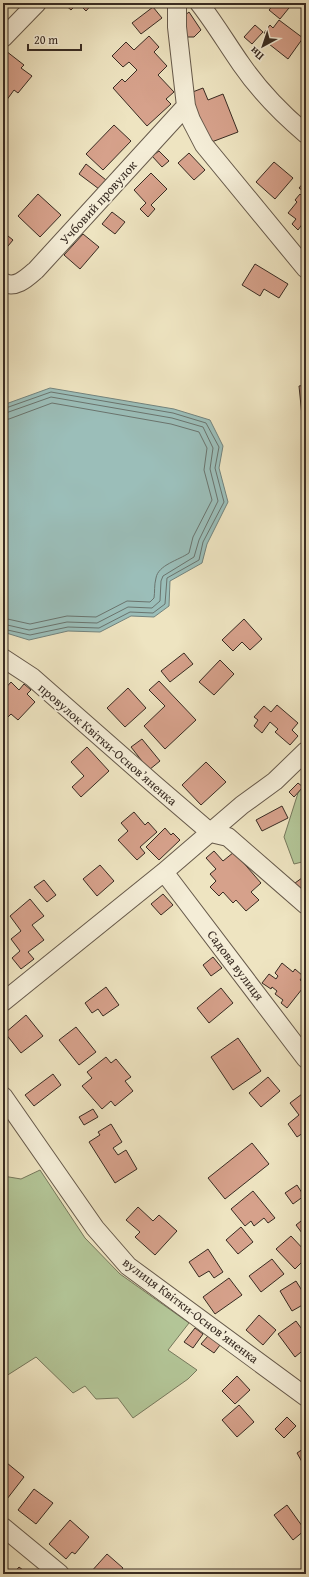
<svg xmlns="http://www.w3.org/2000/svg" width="309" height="1577" font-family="'Gentium Book Plus',serif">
	<rect width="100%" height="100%" fill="#eee4c1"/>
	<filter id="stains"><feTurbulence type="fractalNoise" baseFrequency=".005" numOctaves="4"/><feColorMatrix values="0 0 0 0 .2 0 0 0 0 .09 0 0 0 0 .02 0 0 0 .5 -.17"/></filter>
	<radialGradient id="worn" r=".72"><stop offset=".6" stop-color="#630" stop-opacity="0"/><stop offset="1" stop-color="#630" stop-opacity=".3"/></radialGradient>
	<!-- green -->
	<path fill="#b3c597" stroke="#76785c" d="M306 779V861L294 864 284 837 298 793Z
		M40 1170 85 1238 120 1274 189 1323 168 1350 197 1370 188 1379 133 1418 118 1398 96 1399 85 1386 73 1393 36 1357 3 1378V1176L21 1179Z"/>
	<!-- water -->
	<path fill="#9bbeb9" stroke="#73837d" d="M50 388 174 409 210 420 223 446 219 468 228 502 207 544 202 563 170 581 169 606 154 617 131 616 100 632 68 631 29 640 3 632V405Z"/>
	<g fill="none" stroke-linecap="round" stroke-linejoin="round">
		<!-- shore -->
		<path stroke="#6a746e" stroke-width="1" d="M3 409 51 392 173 413 206 423 219 447 215 468 224 502 203 542 199 560 167 578 165 604 153 613 130 612 99 628 68 627 30 635 3 629
			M3 414 51 397 172 418 203 427 213 448 210 469 218 501 199 540 194 557 163 576 161 581 160 601 152 608 128 607 97 623 67 622 29 630 3 624
			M3 420 9 419 52 403 171 424 199 432 207 448 204 470 212 500 193 537 189 553C179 560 158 565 156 578 154 585 155 592 154 598L150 602 127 601 96 617 67 616 30 624 3 618"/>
	</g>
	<!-- building -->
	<path fill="#d6a18b" stroke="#382b22" d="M63 3H93L86 11 78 3 71 10Z
		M275 3H293L280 19 269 10Z
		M153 7 162 18 141 34 132 23Z
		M189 12 201 30 194 37H183L179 20Z
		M279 20 303 38 288 59 269 44 271 43 265 39 267 36 264 33 270 25 273 28Z
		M255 25 263 32 252 44 244 37Z
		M149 36 159 47 154 52 167 66 158 75 174 92 166 99 171 104 147 126 113 88 122 79 125 82 137 70 129 62 123 67 112 56 126 42 134 50Z
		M6 51 24 65 21 68 32 76 18 93 14 90 6 101 3 98V55Z
		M203 88 208 100 223 94 238 132 209 143 190 93Z
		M114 125 131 141 103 170 86 154Z
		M159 151 169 161 162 167 152 156Z
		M189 153 205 170 194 180 178 163Z
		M274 162 293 178 275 199 256 182Z
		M86 164 106 180 99 189 79 174Z
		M151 173 167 189 151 205 155 209 148 217 140 209 146 203 134 190Z
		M306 180V193L299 188Z
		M38 194 61 215 40 237 18 216Z
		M300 194 303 197 306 194V226L303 223 298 230 292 224 296 219 288 213 297 202 295 200Z
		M112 212 125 222 115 234 102 224Z
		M3 232 13 240 3 252Z
		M83 234 99 247 80 269 64 255Z
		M255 264 288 284 279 298 264 289 260 296 242 285Z
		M306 385V415L302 416 299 386Z
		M244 619 262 639 250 650 242 642 233 651 222 640Z
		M184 653 193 664 170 682 161 671Z
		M220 660 234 674 214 695 199 682Z
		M159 681 196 720 165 749 144 726 165 706 149 690Z
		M11 682 19 690 24 684 31 690 27 694 35 702 18 720 11 714 7 718 3 715 7 710 3 708V691Z
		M128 688 146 708 125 727 107 708Z
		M277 705 298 723 292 730 298 736 290 745 275 732 278 729 270 722 262 733 254 726 258 720 254 717 264 706 271 712Z
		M142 739 160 761 149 770 131 747Z
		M87 747 109 771 81 797 72 787 84 776 71 762Z
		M206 762 226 782 201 805 182 785Z
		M298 783 303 787 294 797 289 792Z
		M282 806 288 818 262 831 256 820Z
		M134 812 145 825 148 822 157 832 140 847 145 853 137 860 118 840 128 831 121 823Z
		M165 828 171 835 173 833 180 840 159 860 146 847Z
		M214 851 223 861 234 852 261 883 251 892 259 900 246 911 236 900 233 903 223 892 219 896 210 887 216 881 210 874 216 869 206 858Z
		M100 865 114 881 97 896 83 879Z
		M306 875V894L305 895 295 883Z
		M44 880 56 895 47 902 34 887Z
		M163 894 173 905 161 915 151 904Z
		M30 899 44 916 32 925 44 940 28 952 34 959 21 969 12 958 20 951 11 939 21 931 10 916Z
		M213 957 222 968 211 976 203 965Z
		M282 963 293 972 295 969 303 976 300 980 306 984 287 1008 281 1003 283 1000 275 994 277 991 272 987 271 989 262 983 269 974 276 979 278 976 275 973Z
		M106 987 119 1005 103 1016 98 1009 92 1013 85 1003Z
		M221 988 233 1003 209 1023 197 1008Z
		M26 1015 43 1036 21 1053 5 1033Z
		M76 1027 96 1052 79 1065 59 1040Z
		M238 1038 261 1071 233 1090 211 1057Z
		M106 1057 111 1063 116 1059 131 1077 125 1081 133 1091 115 1106 111 1101 102 1109 82 1086 92 1078 87 1072Z
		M53 1074 61 1085 34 1106 25 1095Z
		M268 1077 280 1091 261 1107 249 1093Z
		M306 1091V1131L297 1137 288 1124 299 1115 290 1103Z
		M93 1109 98 1117 84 1125 79 1117Z
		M111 1124 122 1142 113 1148 118 1155 126 1150 137 1169 115 1183 89 1142 100 1135 98 1132Z
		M252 1143 269 1164 225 1199 208 1178Z
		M297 1185 304 1196 293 1204 285 1193Z
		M253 1191 275 1218 268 1223 264 1218 254 1226 251 1221 245 1226 231 1209Z
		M138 1207 153 1221 159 1215 177 1231 155 1255 135 1237 140 1232 126 1220Z
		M306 1217V1237H305L296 1225Z
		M241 1227 253 1242 238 1254 226 1240Z
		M291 1236 306 1252V1258L295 1269 276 1249Z
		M208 1249 223 1272 214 1278 209 1271 199 1277 189 1262Z
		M272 1259 284 1274 261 1292 249 1276Z
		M229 1278 242 1295 215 1314 203 1297Z
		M296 1281 306 1297V1303L292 1311 280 1291Z
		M259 1315 276 1330 263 1345 246 1330Z
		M296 1321 304 1332 306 1331V1348L295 1357 278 1334Z
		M195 1328 203 1334 193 1348 184 1342Z
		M208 1336 220 1345 214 1353 201 1344Z
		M237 1376 250 1390 235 1404 222 1391Z
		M239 1405 254 1422 237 1437 222 1420Z
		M287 1417 296 1426 284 1438 275 1429Z
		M306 1447V1469L297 1453Z
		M7 1463 24 1477 7 1499 3 1495V1468Z
		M34 1489 53 1503 36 1524 18 1510Z
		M287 1505 305 1530 293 1540 274 1515Z
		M70 1520 89 1537 75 1554 72 1552 66 1559 49 1544Z
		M107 1554 123 1568 118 1574H91L90 1573Z
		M19 1567 28 1574H13Z"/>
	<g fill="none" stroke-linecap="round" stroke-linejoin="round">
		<!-- street casing -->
		<g stroke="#66594a" stroke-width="20">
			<path id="street" d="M177 3V27L186 106 191 120 204 145 306 269
				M199 3C214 22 227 44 241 64 259 90 281 113 306 134
				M3 38 37 3
				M3 282C15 290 28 277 36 270L186 106
				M3 658 32 677 155 785 211 833 228 837 306 905
				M164 872 306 1059
				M3 1002 164 872 242 805 275 781 306 751
				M3 1096 95 1228 128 1266 306 1397
				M3 1527 60 1574"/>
		</g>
		<!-- street -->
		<use href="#street" stroke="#f4edd7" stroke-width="18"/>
	</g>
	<g text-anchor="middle" stroke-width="3.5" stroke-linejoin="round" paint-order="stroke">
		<!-- street labels -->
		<g font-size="13" fill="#382b22" stroke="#f4edd7">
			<text transform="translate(98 202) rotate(-48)" y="5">Учбовий провулок</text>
			<text transform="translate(108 744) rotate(41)" y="5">провулок Квітки-Основʼяненка</text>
			<text transform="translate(236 965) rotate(53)" y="5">Садова вулиця</text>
			<text transform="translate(191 1310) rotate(37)" y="5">вулиця Квітки-Основ’яненка</text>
		</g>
	</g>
	<!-- margin -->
	<rect width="309" height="1577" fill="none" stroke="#eee4c1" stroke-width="16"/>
	<rect x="4" y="4" width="301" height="1569" fill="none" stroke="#382b22" stroke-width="2"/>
	<rect x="8" y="8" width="293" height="1561" fill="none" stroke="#382b22"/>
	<!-- north arrow -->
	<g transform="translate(263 46) rotate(220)" stroke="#f4edd7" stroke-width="3" paint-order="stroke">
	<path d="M0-3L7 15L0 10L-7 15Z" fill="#382b22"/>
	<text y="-6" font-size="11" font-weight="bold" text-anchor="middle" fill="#382b22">Пн</text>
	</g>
	<!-- scale -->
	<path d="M28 44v6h53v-6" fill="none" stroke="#382b22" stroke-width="2"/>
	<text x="34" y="44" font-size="12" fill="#382b22" stroke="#f4edd7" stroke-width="3" paint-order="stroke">20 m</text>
	<rect width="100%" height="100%" filter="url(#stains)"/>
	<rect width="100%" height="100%" fill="url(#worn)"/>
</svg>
